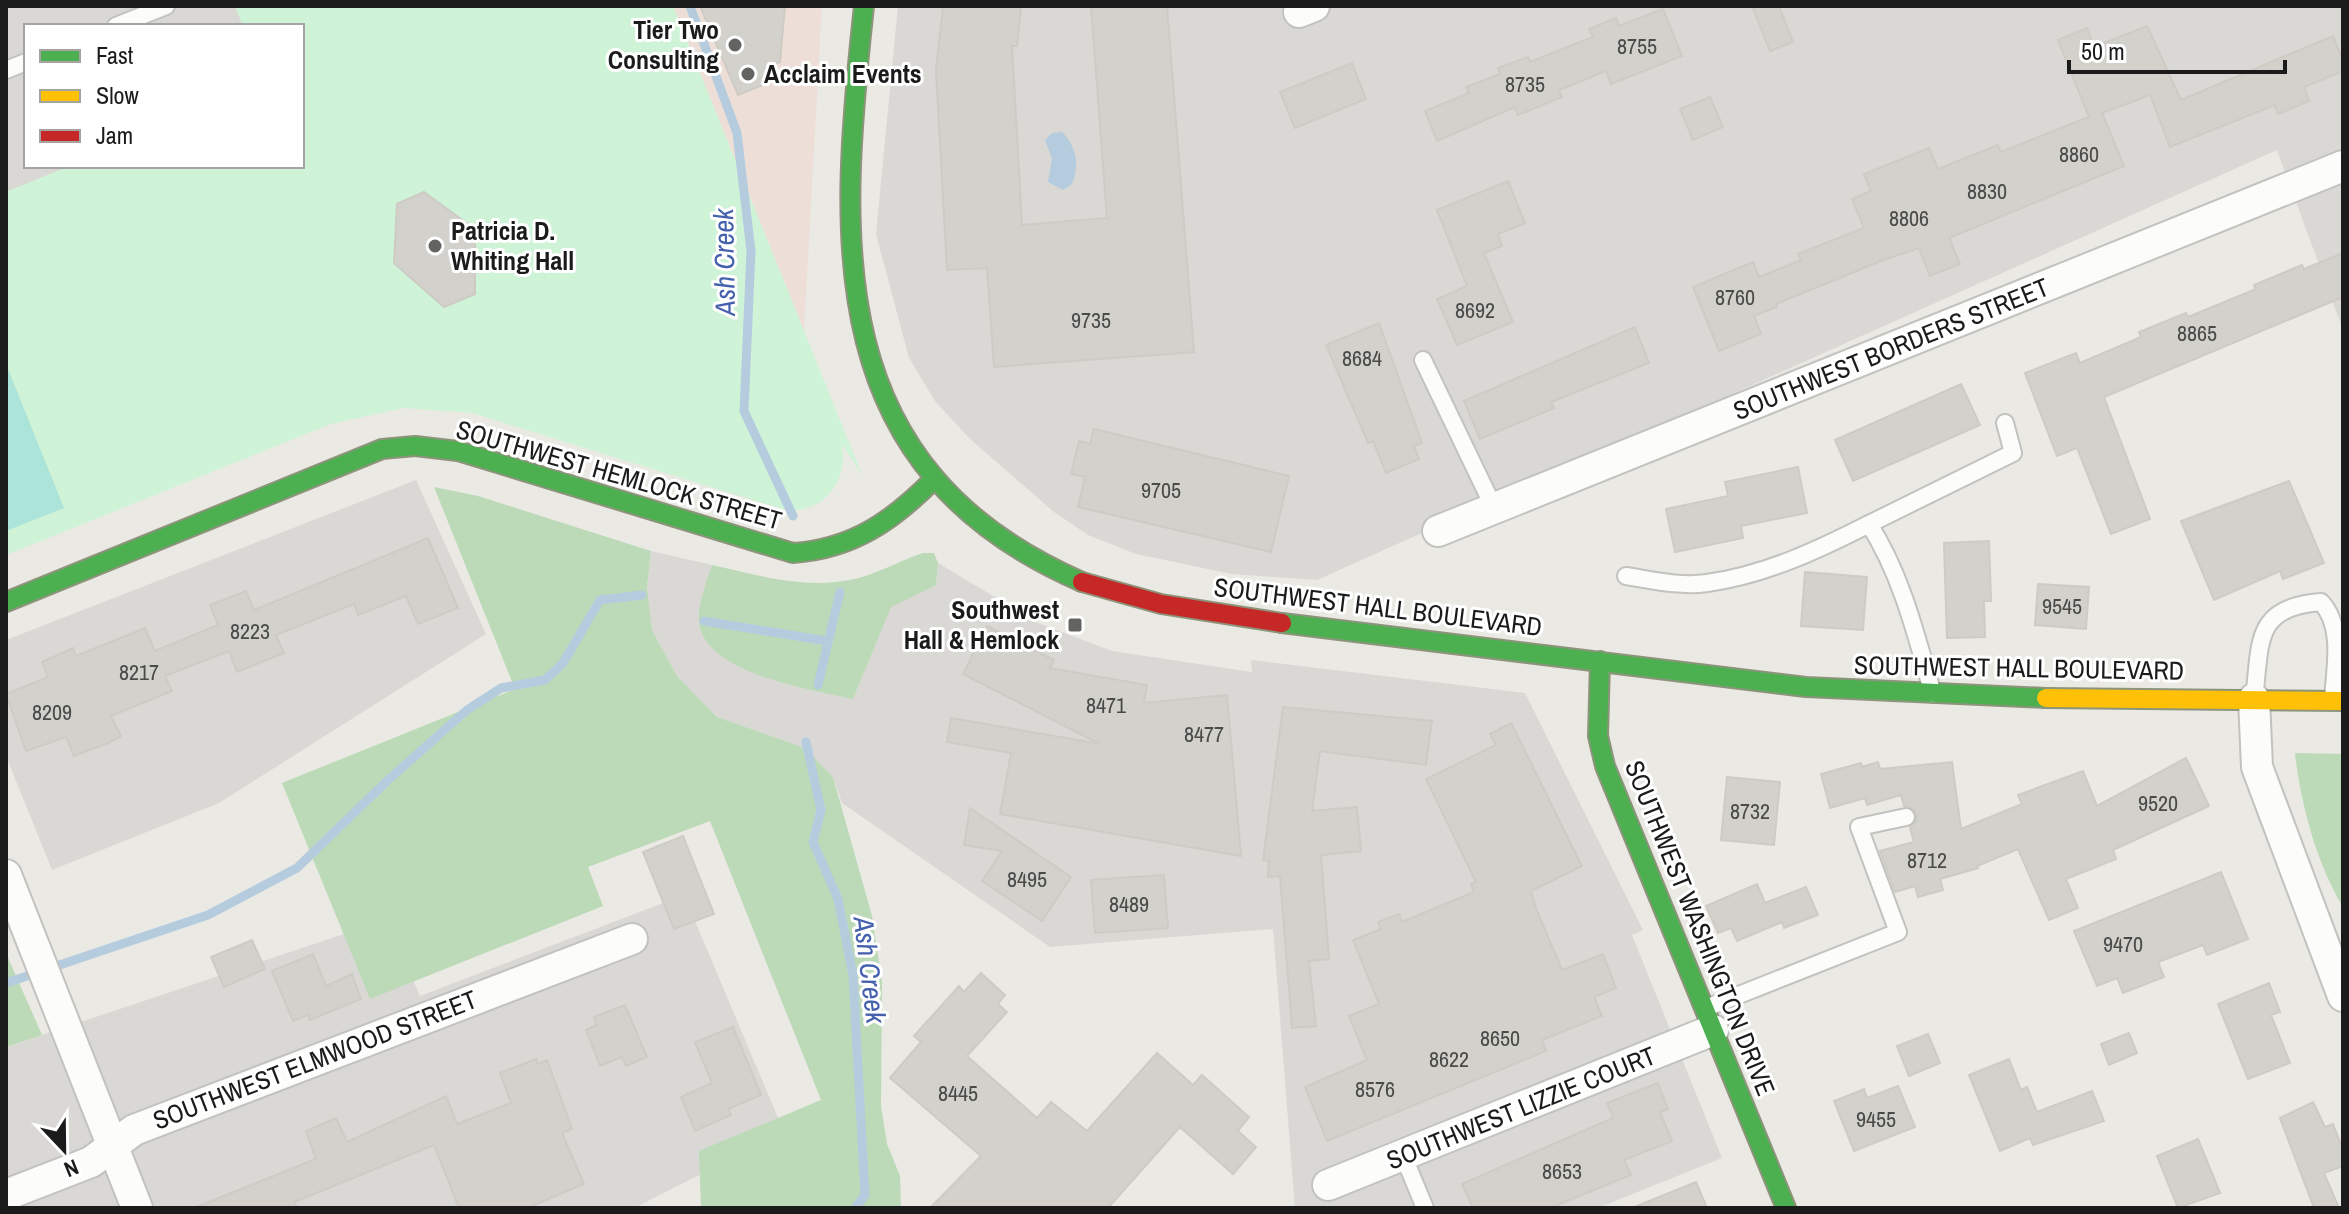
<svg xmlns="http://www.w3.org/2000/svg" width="2349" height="1214" font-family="'Archivo Narrow',sans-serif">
	<rect width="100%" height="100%" fill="#eae9e3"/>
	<!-- residential -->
	<path fill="#d9d8d5" d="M6 6H235L243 26H26V166H70L6 192Z
		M898 6H2343V330L2277 150 1317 580 1232 574 1136 554 1088 535 1054 512 970 439 935 401 909 358 876 234Z
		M416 480 486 634 219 803 52 870 6 756V640Z
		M651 551 712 565 701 599 750 670 793 686 853 699 891 606 936 585 938 563 1038 623 1112 651 1252 672 1251 660 1525 693 1643 930 1632 935 1722 1158 1598 1208H1295L1273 929 1050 947 842 803 833 777 805 748 717 717 677 676 652 630 647 587Z
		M684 895 784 1132 634 1208H6V1047L386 920 420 996Z"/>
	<!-- commercial -->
	<path fill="#eddfd7" d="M673 6H822L804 331Z"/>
	<!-- forest -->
	<path fill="#bcdab7" d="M434 487 478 496 651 551 647 587 652 630 677 676 717 717 805 748 833 777 872 916 882 982 881 1106 887 1144 900 1176 901 1208H701L699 1151 821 1100 710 821 588 867 603 906 370 999 282 783 515 689Z
		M923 553H934L938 563 936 585 891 607 853 699C812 690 717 675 701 631 694 611 706 584 712 565 763 576 807 591 859 578 881 572 901 560 923 553Z
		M2295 753 2343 754V907C2316 862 2301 805 2295 753Z
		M6 953 42 1035 6 1047Z"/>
	<!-- park -->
	<path fill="#cff3d7" d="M235 6H673L863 477 842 444C849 481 824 514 785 510L472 413 403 408 331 424 6 555V192L70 166H302V26H243Z"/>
	<!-- pitch -->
	<path fill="#ace4d9" d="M8 369 64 508 6 531V370Z"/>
	<!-- water -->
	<path fill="#b5ccdf" d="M1062 132C1076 145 1081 168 1071 185L1063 190 1048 182 1052 159 1045 140 1052 133Z"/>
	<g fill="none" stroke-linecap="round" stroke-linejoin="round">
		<!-- stream -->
		<path stroke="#b5ccdf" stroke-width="9" d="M690 6 737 133 751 251 744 411 793 516
			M704 621 827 641
			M818 685 840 592
			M806 742 821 810 813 842 838 899 853 975 865 1195 855 1208
			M6 983 208 915 297 868 387 781 467 710 501 688 545 680 563 663 600 600 642 595"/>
	</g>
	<!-- building -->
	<path fill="#d2d1cc" stroke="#cdcbc4" stroke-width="2" d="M700 6H785L780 62 765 68 770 82 738 95Z
		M943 6H1021L1017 46H1012L1022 225 1107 218 1091 6H1167L1194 352 994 367 987 268 947 270 936 70Z
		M1752 6H1779L1793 42 1770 51Z
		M1663 9 1682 56 1611 84 1606 71 1559 90 1562 97 1518 115 1515 107 1437 141 1425 111 1469 93 1466 87 1500 74 1498 68 1528 57 1530 62 1593 37 1589 29 1616 18 1619 26Z
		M2147 26 2181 100 2333 36 2343 60V71L2304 87 2309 101 2278 114 2275 105 2170 147 2150 95 2102 113 2124 166 1949 238 1960 264 1930 276 1919 248 1881 261 1776 304 1777 307 1754 316 1761 334 1719 351 1693 287 1753 262 1759 277 1801 260 1798 254 1864 228 1852 199 1871 191 1864 174 1929 148 1938 169 1998 145 2001 152 2089 117 2058 40 2087 28 2094 47Z
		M1352 63 1366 99 1295 128 1280 92Z
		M1710 97 1723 127 1693 140 1680 109Z
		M1508 181 1525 223 1498 234 1502 246 1484 253 1513 322 1457 345 1437 299 1467 286 1437 210Z
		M424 192 475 229V294L444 307 394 263 397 204Z
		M2343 253V297L2104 397 2150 519 2111 534 2077 448 2057 456 2025 373 2076 353 2080 363 2141 337 2139 332 2186 313 2188 317 2256 289 2254 285 2302 265 2304 269Z
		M1379 323 1422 443 1414 446 1419 459 1386 473 1373 441 1368 443 1326 345Z
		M1635 327 1649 363 1551 402 1554 408 1480 439 1464 401Z
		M1961 384 1980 425 1853 481 1835 440Z
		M1094 429 1289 476 1271 552 1078 507 1085 477 1071 474 1079 441 1090 444Z
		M1798 467 1807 513 1741 526 1743 538 1675 552 1666 509 1728 496 1725 482Z
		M2289 481 2324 563 2283 579 2280 571 2214 600 2181 521Z
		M428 538 458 608 418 624 406 596 358 615 354 604 276 635 284 653 237 672 229 651 165 676 172 691 111 716 121 736 108 743 74 756 66 737 26 751 6 694 48 677 42 662 73 648 76 656 145 628 155 651 218 625 210 605 246 591 254 610Z
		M1989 541 1991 601H1984L1985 637 1947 638 1944 543Z
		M1805 572 1867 577 1863 630 1801 626Z
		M2038 584 2089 587 2086 629 2035 625Z
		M987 626 1054 660 1050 668 1147 685 1144 703 1227 695 1241 856 1000 814 1011 753 947 742 951 718 1100 744 963 674Z
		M1283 707 1432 721 1426 765 1320 751 1312 811 1357 807 1361 851 1321 855 1329 959 1309 961 1316 1026 1292 1028 1280 876 1268 877 1269 861 1263 860Z
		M1511 723 1582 866 1531 891 1537 911 1562 970 1603 954 1616 988 1594 997 1602 1016 1542 1040 1546 1051 1327 1141 1305 1087 1367 1060 1349 1016 1379 1004 1353 940 1381 929 1378 922 1399 914 1402 922 1474 892 1471 884 1476 882 1426 779 1496 745 1490 734Z
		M2186 758 2209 806 2113 850 2116 859 2066 879 2078 908 2049 920 2018 849 1977 866 1978 868 1940 879 1943 890 1918 897 1915 886 1895 892 1880 851 1914 842 1910 827 1917 820 1915 810 1904 806 1901 795 1867 805 1865 798 1830 808 1821 774 1861 763 1862 767 1878 762 1880 769 1952 762 1961 829 2022 804 2018 795 2083 771 2097 806Z
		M1727 777 1780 782 1774 845 1721 840Z
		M970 808 1071 877 1042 921 982 881 1002 851 964 845Z
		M683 836 714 914 674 929 643 852Z
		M2221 872 2248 939 2207 955 2203 945 2158 962 2164 977 2123 993 2117 978 2097 986 2074 931Z
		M1164 875 1168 928 1095 933 1091 880Z
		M1757 884 1765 903 1806 887 1818 915 1784 928 1782 922 1737 941 1731 928 1718 933 1706 906Z
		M252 940 265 969 224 987 211 957Z
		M313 954 326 986 352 974 361 999 310 1020 308 1015 293 1021 272 971Z
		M981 973 1005 995 998 1004 1007 1012 967 1056 1037 1118 1051 1102 1087 1131 1157 1053 1193 1085 1202 1075 1249 1117 1238 1131 1256 1147 1233 1174 1180 1127 1108 1208H930L981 1156 890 1078 921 1042 914 1036 959 986 964 992Z
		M2269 983 2280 1012 2271 1015 2290 1063 2248 1079 2218 1004Z
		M625 1005 647 1057 626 1066 622 1057 600 1066 586 1030 596 1025 594 1017Z
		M733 1027 761 1095 728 1109 731 1115 695 1131 681 1097 712 1083 695 1042Z
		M2129 1033 2137 1053 2109 1065 2101 1044Z
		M1928 1034 1940 1063 1909 1076 1897 1046Z
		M536 1059 538 1064 547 1060 572 1129 562 1133 584 1184 527 1208H459L434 1145 294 1202 297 1208H194L316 1159 306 1131 336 1118 347 1142 446 1096 457 1124 511 1103 500 1073Z
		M2009 1059 2021 1090 2027 1087 2037 1112 2092 1091 2104 1121 2033 1145 2030 1138 2000 1151 1969 1075Z
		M1658 1083 1668 1109 1660 1112 1672 1141 1624 1160 1631 1175 1550 1208H1473L1462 1184 1613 1118 1607 1103Z
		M1898 1086 1915 1127 1854 1151 1834 1101 1864 1089 1867 1098Z
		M2313 1102 2325 1127 2333 1124 2343 1150V1166L2324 1173 2339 1208H2314L2280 1118Z
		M2198 1139 2220 1193 2178 1208 2157 1156Z
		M1696 1182 1707 1208H1635L1634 1207Z"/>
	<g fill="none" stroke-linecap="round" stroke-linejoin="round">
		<!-- lane casing -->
		<g stroke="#c2c2bf" stroke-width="20">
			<path id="lane" d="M116 26 166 6
				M6 70 26 62
				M1423 360 1494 508
				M1869 524 2013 453 2005 423
				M1626 576C1652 580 1680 587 1707 583 1765 575 1818 550 1869 524 1902 576 1916 635 1933 694
				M2254 699C2261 643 2253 607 2321 602 2344 627 2335 667 2333 699
				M1706 1008 1898 932 1859 827 1906 817
				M1403 1155 1425 1208"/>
		</g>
		<!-- street casing -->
		<g stroke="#c2c2bf" stroke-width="34">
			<path id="street" d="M1299 12 1314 6
				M1438 531 2343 166
				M2254 699 2257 767 2343 996
				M6 875 137 1208
				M1328 1185 1713 1030
				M6 1195 91 1162 134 1130 632 939"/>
		</g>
		<!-- fast casing -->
		<g stroke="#8c947b" stroke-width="22">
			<path id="fast" d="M864 6C838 245 822 469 1082 582
				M6 602 382 449 415 446 458 451 793 553C853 549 894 520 935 478
				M1282 623 1806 687 2046 698
				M1600 661 1598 736 1605 766 1786 1208"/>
		</g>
		<!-- slow casing -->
		<g stroke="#8c947b" stroke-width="22">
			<path id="slow" d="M2046 698 2343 701"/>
		</g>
		<!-- jam casing -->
		<g stroke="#8c947b" stroke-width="22">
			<path id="jam" d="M1082 582 1161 604 1282 623"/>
		</g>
		<!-- lane -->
		<use href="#lane" stroke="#fcfcfb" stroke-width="16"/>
		<!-- street -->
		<use href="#street" stroke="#fcfcfb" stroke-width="30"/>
		<!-- fast -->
		<use href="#fast" stroke="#4caf50" stroke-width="18"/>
		<!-- slow -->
		<use href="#slow" stroke="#ffc107" stroke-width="18"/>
		<!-- jam -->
		<use href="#jam" stroke="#c62828" stroke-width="18"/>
	</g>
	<!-- markers -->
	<g fill="#636361" stroke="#fff" stroke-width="3">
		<circle cx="735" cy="45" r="8"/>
		<circle cx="748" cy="74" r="8"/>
		<circle cx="435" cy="246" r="8"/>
		<rect x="1067" y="617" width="16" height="16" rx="4"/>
	</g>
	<g text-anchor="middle" stroke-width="6" stroke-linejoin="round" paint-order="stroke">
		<!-- number labels -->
		<g font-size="22" fill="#4a4a48">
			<text x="1637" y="54">8755</text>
			<text x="1525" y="92">8735</text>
			<text x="2079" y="162">8860</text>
			<text x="1987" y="199">8830</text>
			<text x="1909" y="226">8806</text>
			<text x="1735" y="305">8760</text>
			<text x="1475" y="318">8692</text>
			<text x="1091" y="328">9735</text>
			<text x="2197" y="341">8865</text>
			<text x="1362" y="366">8684</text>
			<text x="1161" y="498">9705</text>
			<text x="2062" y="614">9545</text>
			<text x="250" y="639">8223</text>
			<text x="139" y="680">8217</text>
			<text x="1106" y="713">8471</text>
			<text x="52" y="720">8209</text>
			<text x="1204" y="742">8477</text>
			<text x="2158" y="811">9520</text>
			<text x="1750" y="819">8732</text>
			<text x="1927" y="868">8712</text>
			<text x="1027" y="887">8495</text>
			<text x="1129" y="912">8489</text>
			<text x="2123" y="952">9470</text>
			<text x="1500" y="1046">8650</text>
			<text x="1449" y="1067">8622</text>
			<text x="1375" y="1097">8576</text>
			<text x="958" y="1101">8445</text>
			<text x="1876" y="1127">9455</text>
			<text x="1562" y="1179">8653</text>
		</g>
		<!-- poi labels -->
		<g font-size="26" font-weight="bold" fill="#1b1b1b" stroke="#fff" text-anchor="end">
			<text x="719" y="39">Tier Two<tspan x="719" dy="30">Consulting</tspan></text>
			<text x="764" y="83" text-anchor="start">Acclaim Events</text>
			<text x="451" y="240" text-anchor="start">Patricia D.<tspan x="451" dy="30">Whiting Hall</tspan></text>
			<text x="1059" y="619">Southwest<tspan x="1059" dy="30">Hall &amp; Hemlock</tspan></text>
		</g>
		<!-- street labels -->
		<g font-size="26" fill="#1b1b1b" stroke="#fff">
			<text transform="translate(1891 349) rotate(-22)" y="9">SOUTHWEST BORDERS STREET</text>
			<text transform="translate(619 475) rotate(16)" y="9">SOUTHWEST HEMLOCK STREET</text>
			<text transform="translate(1378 607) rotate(7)" y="9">SOUTHWEST HALL BOULEVARD</text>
			<text transform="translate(2019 668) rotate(1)" y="9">SOUTHWEST HALL BOULEVARD</text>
			<text transform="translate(1700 928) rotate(68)" y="9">SOUTHWEST WASHINGTON DRIVE</text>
			<text transform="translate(315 1060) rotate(-21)" y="9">SOUTHWEST ELMWOOD STREET</text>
			<text transform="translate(1521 1108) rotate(-22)" y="9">SOUTHWEST LIZZIE COURT</text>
		</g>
		<!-- water labels -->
		<g font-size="28" font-style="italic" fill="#4561ad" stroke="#fff">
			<text transform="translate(724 262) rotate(-91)" y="10">Ash Creek</text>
			<text transform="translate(870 970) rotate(83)" y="10">Ash Creek</text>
		</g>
	</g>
	<!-- border -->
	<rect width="2349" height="1214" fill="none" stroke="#1b1b1b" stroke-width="16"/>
	<!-- legend -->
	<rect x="24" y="24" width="280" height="144" fill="#ffffff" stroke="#a4a4a4" stroke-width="2"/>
	<rect x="40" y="50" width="40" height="12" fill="#4caf50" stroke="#a4a4a4" stroke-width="2"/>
	<text x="96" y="64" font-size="24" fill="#1b1b1b">Fast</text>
	<rect x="40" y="90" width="40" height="12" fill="#ffc107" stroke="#a4a4a4" stroke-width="2"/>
	<text x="96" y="104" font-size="24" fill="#1b1b1b">Slow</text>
	<rect x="40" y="130" width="40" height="12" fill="#c62828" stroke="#a4a4a4" stroke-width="2"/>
	<text x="96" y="144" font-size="24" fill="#1b1b1b">Jam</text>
	<!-- north arrow -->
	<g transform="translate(64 1150) rotate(158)" stroke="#ffffff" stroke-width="6" paint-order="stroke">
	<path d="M0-6L14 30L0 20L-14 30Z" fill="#1b1b1b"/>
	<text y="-12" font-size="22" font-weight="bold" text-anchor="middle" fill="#1b1b1b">N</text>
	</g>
	<!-- scale -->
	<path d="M2069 60v12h216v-12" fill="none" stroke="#1b1b1b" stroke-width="4"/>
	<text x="2081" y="60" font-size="24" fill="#1b1b1b" stroke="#ffffff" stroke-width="6" paint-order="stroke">50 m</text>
</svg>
